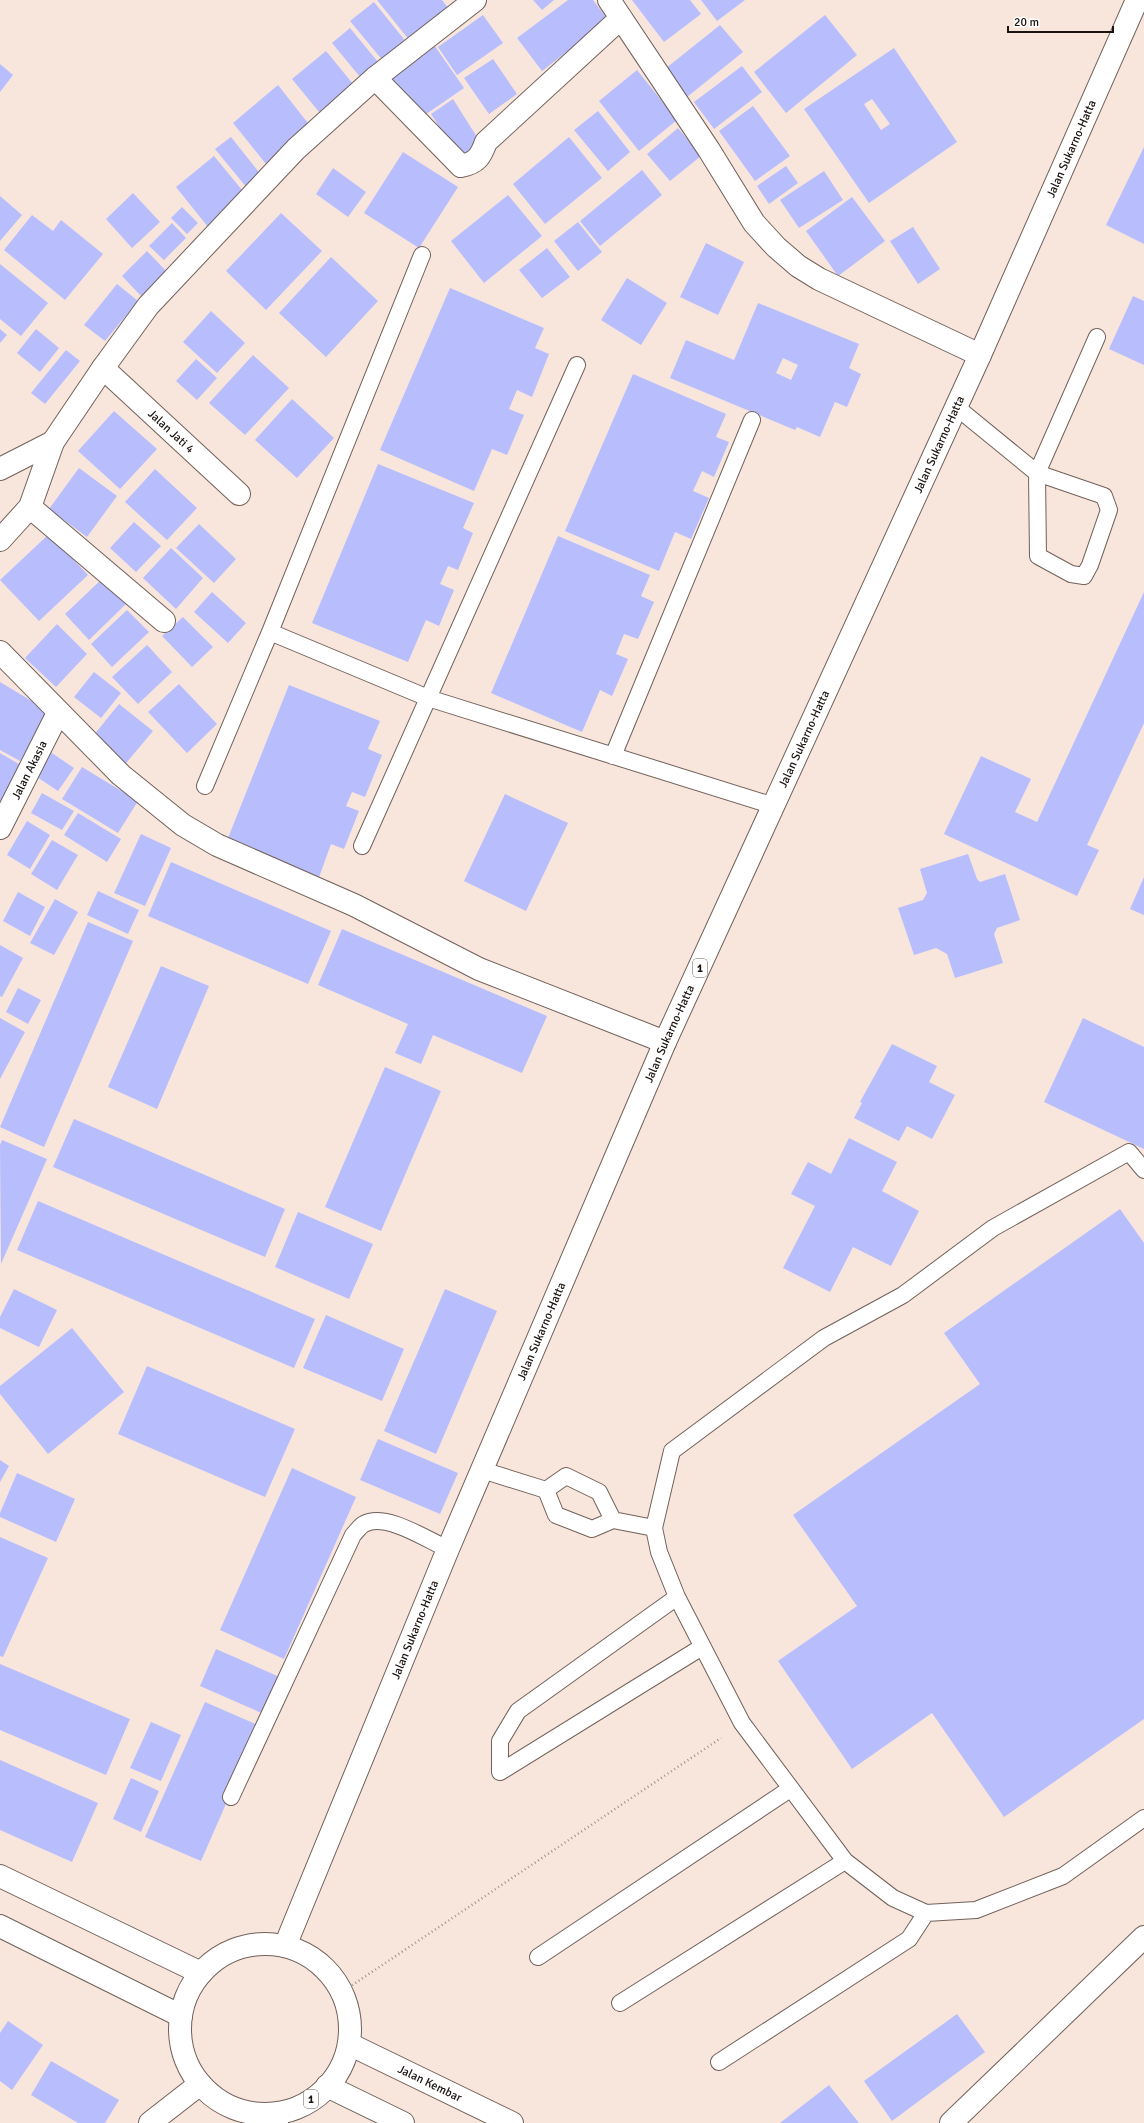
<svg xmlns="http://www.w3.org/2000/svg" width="1144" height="2123" font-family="Signika,sans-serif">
	<rect width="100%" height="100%" fill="#f8e6dd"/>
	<!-- building -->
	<path fill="#b8bdfd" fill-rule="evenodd" d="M377 0H442L449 9 410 41Z
		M533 0H554L542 10Z
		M568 0H593L608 20 542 71 517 38Z
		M632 0H690L701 14 664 42Z
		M701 0H745L717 21Z
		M374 2 407 43 384 62 350 21Z
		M483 15 503 43 457 75 438 47Z
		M825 15 857 55 786 113 754 72Z
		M720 25 743 52 687 97 665 69Z
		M350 28 383 68 365 83 332 43Z
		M432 42 464 88 419 119 387 73Z
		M894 48 957 142 869 203 804 109ZM872 99 890 124 881 130 864 104Z
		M326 51 358 90 324 118 292 79Z
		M493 59 517 94 489 114 464 78Z
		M0 64 13 75 0 92Z
		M742 66 762 92 714 129 694 102Z
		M637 70 677 120 639 151 599 101Z
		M278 85 311 127 266 164 233 123Z
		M453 99 482 145 461 160 431 114Z
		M753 106 790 156 755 181 719 131Z
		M598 111 630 152 608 171 574 130Z
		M678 128 701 156 670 181 647 154Z
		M231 137 262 176 247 188 215 149Z
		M569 137 602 178 545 224 513 184Z
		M1144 147V244L1106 225Z
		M403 152 458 187 419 248 364 213Z
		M214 156 247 196 208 227 176 187Z
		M786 166 798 183 769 204 757 186Z
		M333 168 366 192 348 217 316 194Z
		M642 170 662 195 600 246 580 221Z
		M824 171 843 200 799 228 780 200Z
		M133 193 160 222 132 248 106 219Z
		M508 195 542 236 484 283 451 241Z
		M0 196 22 215 0 241Z
		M852 197 885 241 838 276 806 231Z
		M182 207 198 223 187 234 171 218Z
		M281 213 322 251 266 310 226 271Z
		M32 215 53 231 61 220 103 254 65 300 4 250Z
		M578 222 602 252 578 271 554 241Z
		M172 223 186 238 164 260 149 246Z
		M913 227 940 269 918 284 890 241Z
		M706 243 744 262 718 315 680 297Z
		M547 248 570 277 542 298 519 270Z
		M147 251 166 271 141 296 122 276Z
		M331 257 378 301 326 357 279 313Z
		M0 264 48 303 21 336 0 319Z
		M627 278 667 303 641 345 601 320Z
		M117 284 138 301 105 341 84 325Z
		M450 288 544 328 535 348 549 354 532 397 517 390 509 409 524 415 507 455 492 449 474 491 380 450Z
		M1133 296 1144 301V365L1109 349Z
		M758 303 859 344 849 368 861 374 847 407 835 402 820 437 797 427 795 430 670 378 686 340 734 360ZM783 358 798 365 791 380 776 373Z
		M211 311 245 343 217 373 183 342Z
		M0 329 7 335 0 343Z
		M36 329 59 348 40 372 17 353Z
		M66 350 80 361 45 404 31 393Z
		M253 355 289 388 245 435 209 403Z
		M196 359 217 378 197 400 176 381Z
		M633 374 726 414 716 437 729 442 714 477 702 471 693 491 709 498 691 539 675 532 659 571 565 531Z
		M292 399 334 438 297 478 255 440Z
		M114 411 157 449 120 489 78 451Z
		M378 464 474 503 463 528 473 533 458 570 448 566 440 584 454 590 439 626 426 620 408 662 312 623Z
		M79 468 117 496 87 537 49 509Z
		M155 469 197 508 167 540 125 502Z
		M134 522 161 546 136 572 110 548Z
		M199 524 236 559 214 583 176 548Z
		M49 534 88 575 39 621 0 580Z
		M558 536 650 575 641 596 654 602 638 639 624 634 616 654 628 659 612 696 600 690 582 732 491 693Z
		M171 548 203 578 176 609 143 578Z
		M102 579 126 604 89 640 65 614Z
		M212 592 246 623 228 643 194 612Z
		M1144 592V723L1087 845 1099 850 1077 896 944 834 981 756 1031 779 1015 812 1037 822Z
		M127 610 149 632 112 667 91 644Z
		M183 617 213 647 192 667 162 636Z
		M57 624 87 654 56 687 25 658Z
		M147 645 172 672 138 704 112 677Z
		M94 672 121 693 101 718 74 697Z
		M0 682 50 712 20 761 0 750Z
		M179 684 217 724 187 753 148 712Z
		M289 685 380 721 368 749 382 755 365 797 352 792 346 806 359 811 344 849 331 844 318 880 226 843Z
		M119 704 153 731 122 768 89 741Z
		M46 749 74 768 58 791 31 773Z
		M0 753 24 767 0 808Z
		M82 767 138 801 118 833 62 799Z
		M42 793 74 811 62 830 31 813Z
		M505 794 568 823 526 911 464 881Z
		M78 813 121 839 107 862 64 835Z
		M27 821 50 835 30 869 7 855Z
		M141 834 171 848 145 906 114 893Z
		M52 840 78 855 57 890 31 874Z
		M968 854 977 879 980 882 1005 874 1020 920 997 928 994 934 1003 963 955 978 947 954 936 948 914 955 898 908 923 900 927 893 920 869Z
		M171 862 331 931 308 984 148 916Z
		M1144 877V915L1130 909Z
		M98 891 139 910 128 934 87 915Z
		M18 892 45 907 30 936 3 921Z
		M55 899 78 912 54 955 30 943Z
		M88 922 133 941 44 1147 0 1127Z
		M342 929 547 1016 522 1073 433 1035 421 1064 395 1053 408 1024 318 985Z
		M0 945 23 958 2 997 0 996Z
		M161 966 209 986 157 1109 108 1087Z
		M18 988 41 1000 28 1024 6 1012Z
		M0 1018 25 1032 0 1079Z
		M1083 1018 1144 1047V1149L1044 1102Z
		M892 1044 937 1066 929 1082 955 1095 932 1139 907 1126 899 1141 854 1118 862 1103 860 1102Z
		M385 1067 441 1091 381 1231 325 1207Z
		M74 1119 285 1209 265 1257 53 1167Z
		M849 1138 897 1162 882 1191 919 1211 891 1266 853 1247 830 1292 783 1268 815 1206 791 1194 808 1162 831 1174Z
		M2 1140 47 1159 1 1264 0 1145Z
		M38 1201 315 1319 294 1368 17 1250Z
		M1120 1209 1144 1243V1719L1004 1817 932 1713 852 1769 778 1661 857 1606 793 1515 980 1384 944 1333Z
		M298 1212 373 1244 349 1299 275 1267Z
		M14 1289 57 1310 39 1347 0 1328V1317Z
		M445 1289 497 1311 436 1454 384 1431Z
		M326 1315 404 1349 382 1401 303 1368Z
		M72 1328 124 1392 48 1454 0 1394V1386Z
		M147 1366 295 1429 265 1497 118 1434Z
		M378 1439 458 1473 440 1514 360 1480Z
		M0 1460 9 1466 0 1482Z
		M292 1468 356 1497 284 1659 220 1630Z
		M17 1473 75 1499 56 1542 0 1517V1513Z
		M0 1537 48 1558 3 1657 0 1656Z
		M216 1649 282 1678 266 1715 200 1686Z
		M0 1664 130 1719 106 1775 0 1730Z
		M205 1702 260 1726 201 1861 145 1837Z
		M151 1722 181 1735 161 1781 130 1768Z
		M0 1760 98 1803 72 1862 0 1830Z
		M131 1778 159 1791 141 1832 113 1819Z
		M957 2014 985 2052 892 2121 864 2081Z
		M8 2021 43 2045 12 2090 0 2081V2033Z
		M51 2061 119 2100 105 2123H78L31 2095Z
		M829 2085 859 2123H780Z"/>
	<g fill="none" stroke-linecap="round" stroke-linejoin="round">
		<!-- service casing -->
		<g stroke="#71615a" stroke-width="18">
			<path id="service" d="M955 406 1037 473 1104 496 1109 510 1090 565 1084 576 1071 574 1038 556 1037 473 1097 337
				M270 632 428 698 774 806
				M613 756 752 420
				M205 786 270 632 422 255
				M362 846 577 365
				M1144 1170 1129 1152 993 1228 903 1295 824 1338 672 1451 654 1528 659 1552 677 1597 742 1723 845 1861 893 1898 926 1913 976 1910 1063 1876 1144 1818
				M482 1470 546 1490
				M546 1490 556 1515 592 1529 613 1520 654 1528
				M546 1490 566 1476 599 1492 613 1520
				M500 1772V1741L518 1711 677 1597
				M500 1772 702 1647
				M231 1797 353 1535C357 1531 360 1526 364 1524 386 1512 427 1540 448 1549
				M538 1957 790 1789
				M620 2003 845 1861
				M719 2062 909 1939 926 1913"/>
		</g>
		<!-- minor casing -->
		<g stroke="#71615a" stroke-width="24">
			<g id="minor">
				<path d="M609 0 709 150 754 223 776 247 798 266 819 279 980 355"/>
				<path d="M375 78 461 166C477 163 481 156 486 142L621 18"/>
				<path id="s1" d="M103 368 239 494"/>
				<path d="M0 469 53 442"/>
				<path d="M30 507 164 621"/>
				<path d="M0 540 30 507 53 442 103 368 148 306 296 149 375 78 475 0"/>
				<path d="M0 652 121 775 183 825 217 845 354 905 479 969 665 1042"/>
				<path id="s2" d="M0 828 58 713"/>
				<path d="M951 2123 1144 1937"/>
			</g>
		</g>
		<!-- tertiary casing -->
		<g stroke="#71615a" stroke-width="24">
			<path id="tertiary" d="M275 2114 277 2123"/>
		</g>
		<!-- secondary casing -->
		<g stroke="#71615a" stroke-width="24">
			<g id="secondary">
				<path d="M0 1876 201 1973"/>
				<path d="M0 1926 181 2016"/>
				<path id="s3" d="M349 2044 512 2123"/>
				<path d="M327 2086 403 2123"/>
			</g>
		</g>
		<!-- trunk casing -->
		<g stroke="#71615a" stroke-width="24">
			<g id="trunk">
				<circle cx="265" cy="2029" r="85"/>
				<path id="s4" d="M285 1946 448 1549 665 1042 980 355 1137 0"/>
				<path d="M150 2123 200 2084"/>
			</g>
		</g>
		<!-- path -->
		<path stroke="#a0938c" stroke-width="2.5" stroke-dasharray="1 3" stroke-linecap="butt" d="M342 1992 721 1738"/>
		<!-- service -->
		<use href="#service" stroke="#fff" stroke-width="16"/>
		<!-- minor -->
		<use href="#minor" stroke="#fff" stroke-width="22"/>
		<!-- tertiary -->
		<use href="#tertiary" stroke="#fff" stroke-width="22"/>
		<!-- secondary -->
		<use href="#secondary" stroke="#fff" stroke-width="22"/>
		<!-- trunk -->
		<use href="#trunk" stroke="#fff" stroke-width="22"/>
	</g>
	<g text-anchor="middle" stroke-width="3" stroke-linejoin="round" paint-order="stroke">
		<!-- shield labels -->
		<g fill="#fff" stroke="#5f5a58" stroke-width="1">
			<rect x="693" y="959" width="14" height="18" rx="3"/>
			<rect x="304" y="2090" width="14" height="18" rx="3"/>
		</g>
		<g font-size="11" font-weight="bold" fill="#1a1310">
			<text x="700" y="972">1</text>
			<text x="311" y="2103">1</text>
		</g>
		<!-- street labels -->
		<g font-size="12" fill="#1a1310" stroke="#fff">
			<text dy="4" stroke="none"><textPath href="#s4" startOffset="1962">Jalan Sukarno-Hatta</textPath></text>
			<text dy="4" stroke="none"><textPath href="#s1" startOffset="93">Jalan Jati 4</textPath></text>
			<text dy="4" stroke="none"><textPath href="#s4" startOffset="1638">Jalan Sukarno-Hatta</textPath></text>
			<text dy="4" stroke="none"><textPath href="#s4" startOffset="1314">Jalan Sukarno-Hatta</textPath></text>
			<text dy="4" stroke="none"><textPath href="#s2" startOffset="65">Jalan Akasia</textPath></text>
			<text dy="4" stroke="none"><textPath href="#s4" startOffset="990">Jalan Sukarno-Hatta</textPath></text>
			<text dy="4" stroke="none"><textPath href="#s4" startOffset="666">Jalan Sukarno-Hatta</textPath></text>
			<text dy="4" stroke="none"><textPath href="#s4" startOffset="342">Jalan Sukarno-Hatta</textPath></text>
			<text dy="4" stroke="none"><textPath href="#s3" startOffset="90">Jalan Kembar</textPath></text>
		</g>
	</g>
	<!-- scale -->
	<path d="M1008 26v6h105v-6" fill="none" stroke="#1a1310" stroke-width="2"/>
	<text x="1014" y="26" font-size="12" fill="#1a1310" stroke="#ffffff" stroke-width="3" paint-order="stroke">20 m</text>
</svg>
